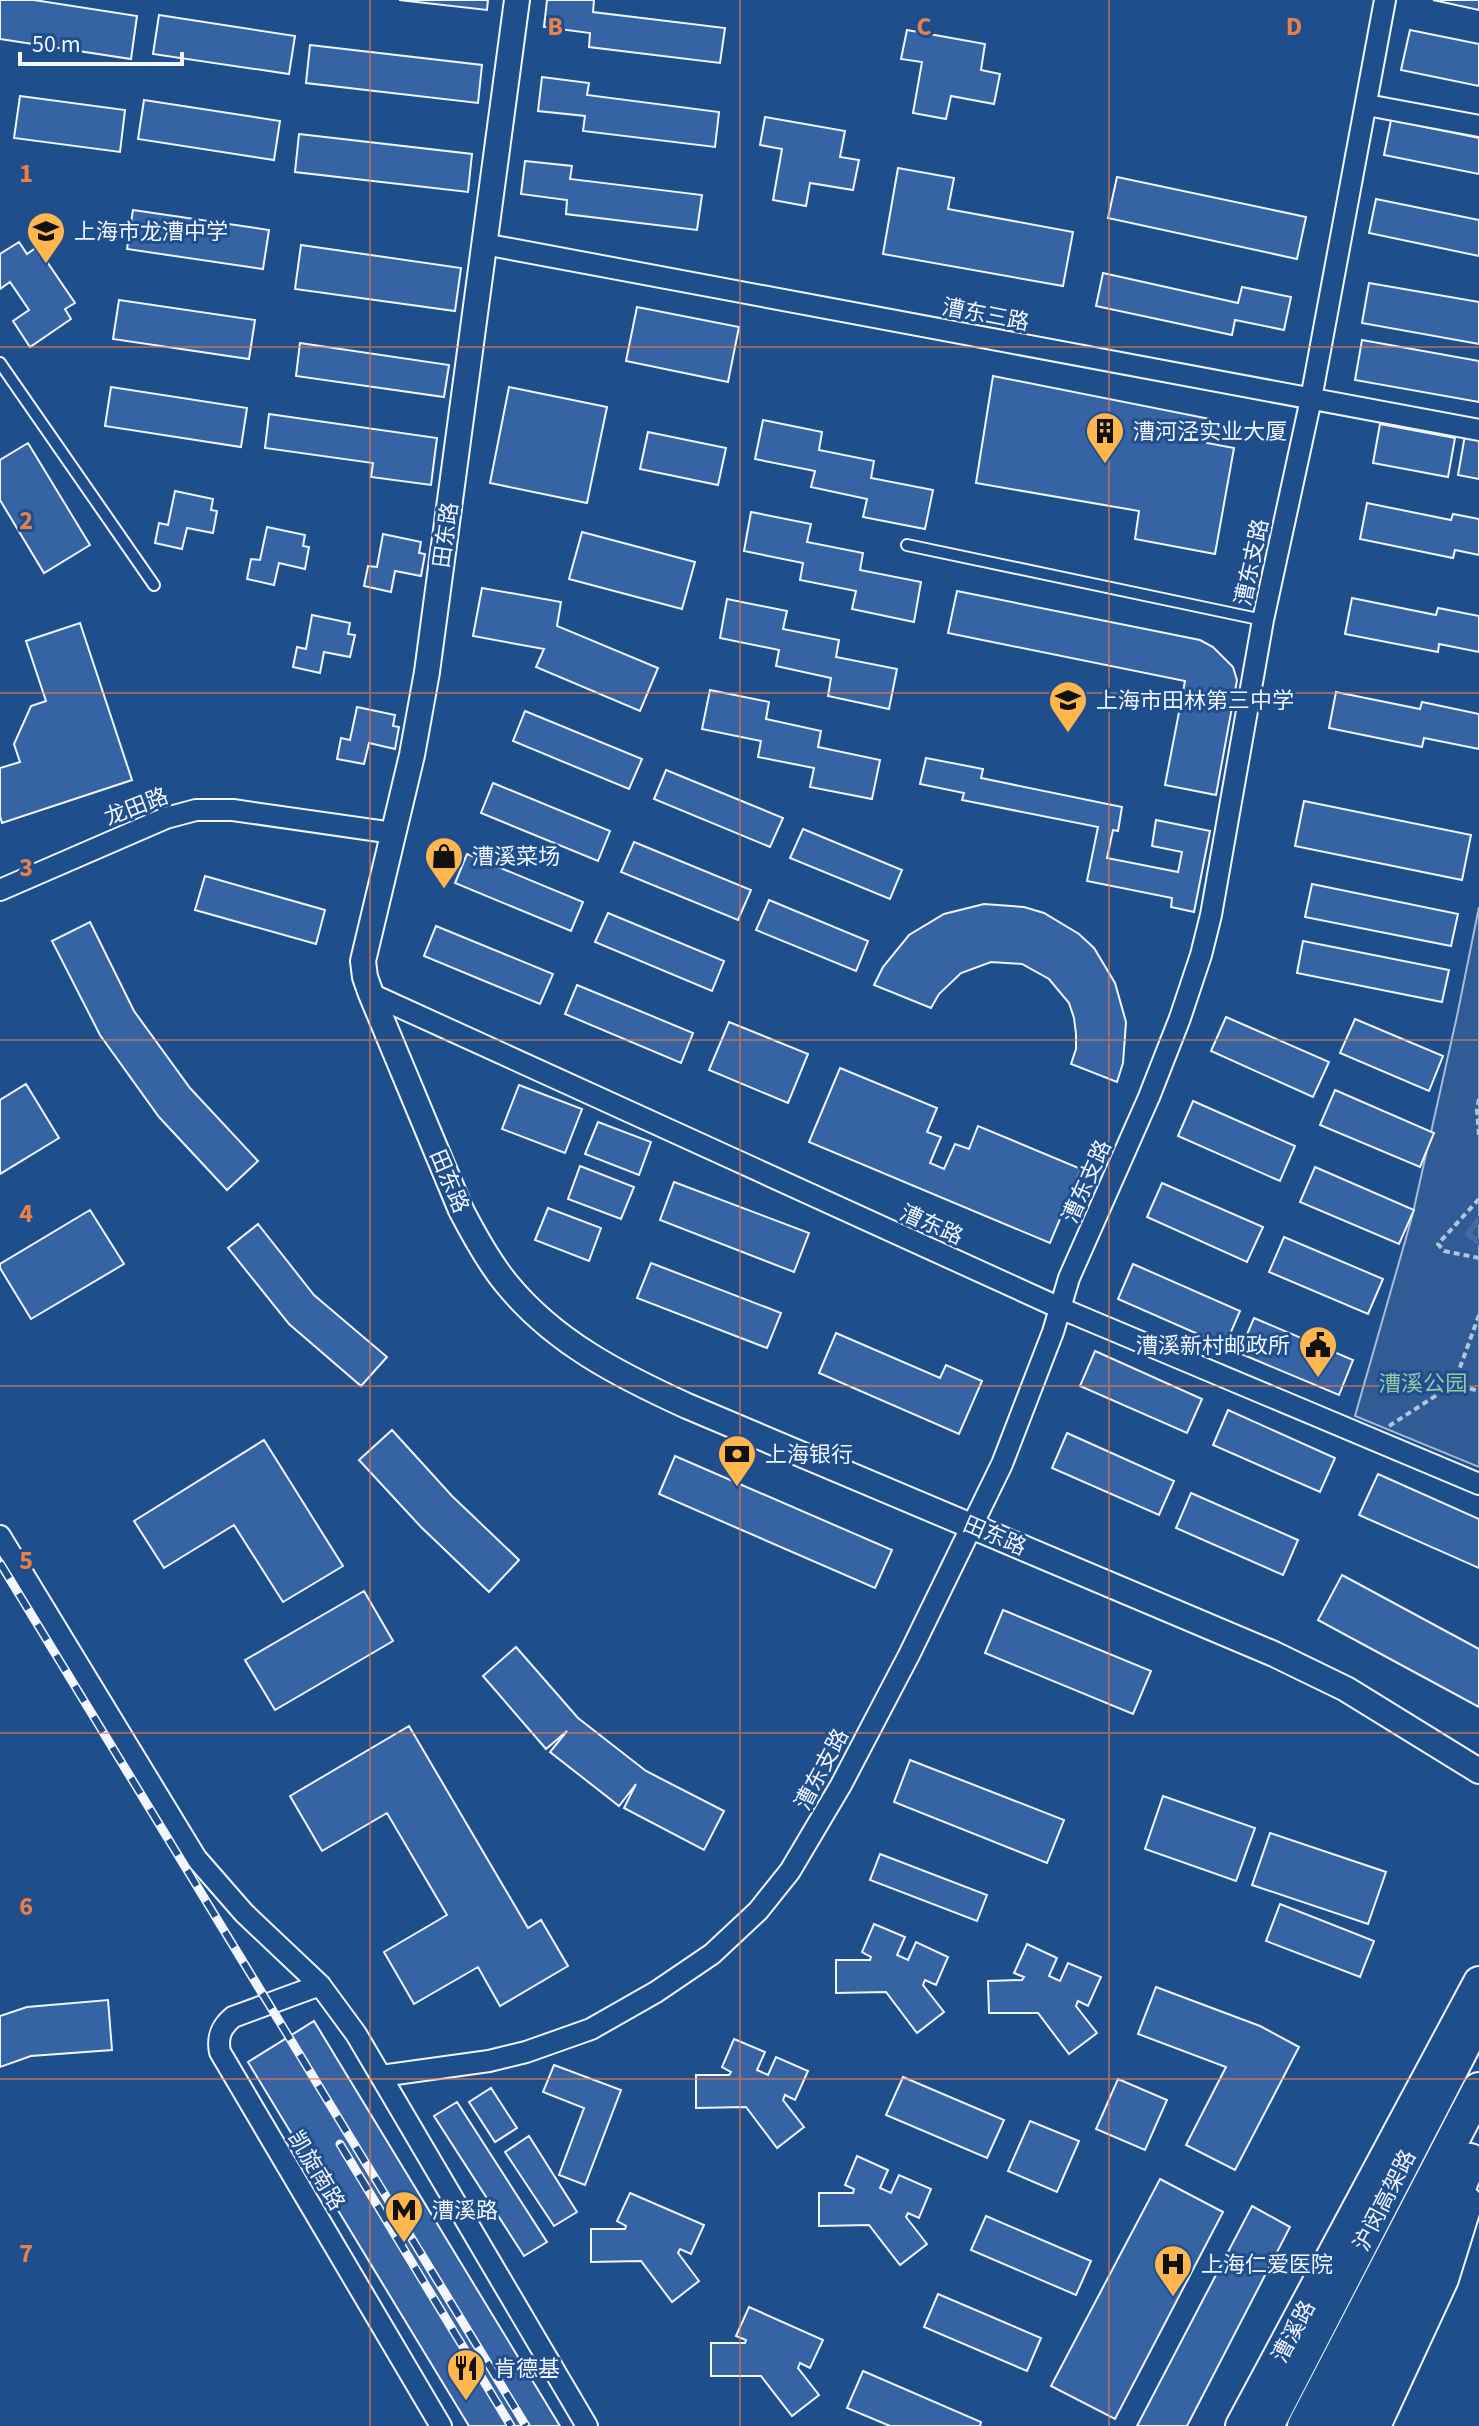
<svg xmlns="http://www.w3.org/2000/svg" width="1479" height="2426" font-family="'Source Sans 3','Noto Sans SC',sans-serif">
	<rect width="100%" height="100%" fill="#1f4e8c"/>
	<!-- green -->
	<path fill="#305b95" stroke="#a8bbd7" stroke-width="2" d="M1479 907V1467L1355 1416 1412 1217 1457 1016Z"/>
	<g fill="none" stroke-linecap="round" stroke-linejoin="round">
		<!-- stream -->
		<path stroke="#446ba0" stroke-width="6" d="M1479 1219 1468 1234 1479 1242"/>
	</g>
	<!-- building -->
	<path fill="#3563a3" stroke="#f2f6ff" stroke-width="2" d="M0 0H34L137 16 131 59 0 39Z
		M399 0H488L487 10Z
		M547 0H594L593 12 725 28 720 63 589 47 590 33 544 27Z
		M1433 0H1479V10Z
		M159 15 295 36 289 74 153 54Z
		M907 30 985 44 981 70 1000 74 994 104 951 96 946 119 913 113 922 62 901 59Z
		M1410 30 1479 44V86L1401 70Z
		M310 45 482 65 478 103 306 83Z
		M542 77 589 83 587 95 719 112 715 147 583 131 585 116 538 111Z
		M20 96 125 110 120 152 14 138Z
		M144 100 280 121 274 160 138 139Z
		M765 117 845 131 840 157 859 160 853 190 810 183 806 206 773 200 782 149 760 145Z
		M1391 120 1479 138V174L1384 155Z
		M299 134 472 154 468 192 295 172Z
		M525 161 572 166 570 179 702 195 697 230 566 214 567 200 521 194Z
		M898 168 954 178 948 209 1073 232 1063 286 883 254Z
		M1117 177 1306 217 1297 259 1108 218Z
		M1376 199 1479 220V256L1369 233Z
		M133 210 269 230 263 269 127 249Z
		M19 242 27 254 37 247 75 303 65 309 71 319 30 347 13 321 29 310 10 282 0 289V254Z
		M301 245 461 268 455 311 295 289Z
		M1103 273 1238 303 1242 287 1291 297 1284 330 1235 320 1232 335 1096 306Z
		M1369 283 1479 302V344L1362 323Z
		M119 300 255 320 249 359 113 339Z
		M637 307 739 327 728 382 626 361Z
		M1362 340 1479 361V402L1355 380Z
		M300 343 449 365 444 397 296 376Z
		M993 376 1210 419 1207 443 1234 448 1215 554 1135 539 1139 511 976 483Z
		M111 387 247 408 241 447 105 426Z
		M509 387 607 407 587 503 490 483Z
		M269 414 437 438 431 485 371 477 373 463 265 448Z
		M763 420 822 432 819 450 874 461 871 478 933 490 925 529 863 517 867 499 811 487 815 471 755 459Z
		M1380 424 1455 438 1448 477 1373 463Z
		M648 432 726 448 718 485 640 469Z
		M1465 435 1479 438V479L1458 475Z
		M28 443 90 545 44 573 0 500V460Z
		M175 491 213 499 211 510 217 511 213 533 187 528 182 549 155 543 159 523 168 525Z
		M1367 503 1451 520 1453 514 1479 519V555L1455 550 1453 558 1360 539Z
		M751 512 811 524 807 542 863 553 860 570 921 582 914 622 852 609 856 591 800 580 803 563 744 551Z
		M267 527 305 535 303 546 309 547 305 569 279 563 274 585 247 579 251 559 260 560Z
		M582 532 695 562 682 609 569 579Z
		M383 534 421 542 419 553 425 554 421 576 395 571 391 592 364 586 368 566 377 567Z
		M482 588 561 602 557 626 658 668 640 711 536 667 544 649 473 636Z
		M957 591 1200 640 1213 647 1233 667 1237 680 1216 795 1165 785 1185 681 948 633Z
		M1352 598 1436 615 1438 608 1479 616V652L1439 644 1438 652 1345 634Z
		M727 599 787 611 783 629 839 640 836 657 897 669 889 709 828 696 831 678 776 666 779 650 720 638Z
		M312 615 350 623 348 634 355 635 350 657 324 652 320 673 293 667 297 647 306 649Z
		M80 623 132 780 2 823 0 816V768L20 762 14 744 31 706 46 701 26 641Z
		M710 690 769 702 766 719 821 731 818 747 880 760 872 799 810 787 814 768 758 757 761 741 702 729Z
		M1336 692 1420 709 1422 702 1479 714V749L1424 738 1422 747 1329 728Z
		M357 707 395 715 393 726 399 727 395 749 369 743 364 764 337 759 341 738 350 740Z
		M525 711 642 759 629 789 513 741Z
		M926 758 983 769 981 778 1122 807 1118 831 1113 830 1107 858 1178 872 1182 852 1152 846 1156 820 1210 831 1194 912 1171 907 1172 898 1087 881 1098 827 962 800 964 793 920 784Z
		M666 770 783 818 770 847 654 799Z
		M493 783 610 831 598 861 481 813Z
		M1304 801 1471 835 1462 880 1295 846Z
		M803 829 902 870 890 899 790 858Z
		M634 842 751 890 738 920 621 872Z
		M467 854 583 902 571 931 455 883Z
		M205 876 325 910 316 944 195 910Z
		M1312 884 1458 914 1451 946 1305 917Z
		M769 900 868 941 856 971 756 930Z
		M984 904 1024 907 1044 913 1079 934 1094 948 1115 983 1126 1022 1123 1063 1117 1082 1071 1064 1076 1049V1034L1074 1018 1069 1003 1049 979 1022 964 991 962 961 973 939 994 931 1008 874 985 883 967 909 935 944 914Z
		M608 913 724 961 712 991 595 942Z
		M90 922 134 1011 190 1088 258 1161 227 1190 159 1117 100 1035 52 941Z
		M436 926 553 974 540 1004 424 956Z
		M1303 941 1449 970 1442 1002 1297 973Z
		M577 985 693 1033 681 1063 565 1014Z
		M1226 1017 1329 1062 1313 1097 1211 1051Z
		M1355 1019 1443 1056 1429 1091 1340 1053Z
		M729 1022 808 1054 788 1103 709 1070Z
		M840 1068 937 1108 927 1132 941 1137 930 1163 944 1169 955 1144 969 1149 978 1126 1081 1169 1050 1243 809 1142Z
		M26 1084 59 1138 0 1174V1100Z
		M519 1085 582 1109 565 1153 502 1129Z
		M1335 1090 1434 1133 1420 1167 1320 1125Z
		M1193 1101 1295 1146 1280 1181 1178 1136Z
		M598 1122 651 1142 639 1175 585 1154Z
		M580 1166 634 1187 621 1219 568 1199Z
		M1315 1167 1414 1210 1399 1244 1300 1202Z
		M674 1182 809 1233 794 1272 660 1220Z
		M1162 1183 1263 1227 1247 1262 1147 1217Z
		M548 1208 601 1228 589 1261 535 1240Z
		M90 1210 124 1264 31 1319 0 1268V1264Z
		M258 1224 314 1295 387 1357 361 1386 289 1324 228 1248Z
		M1284 1237 1383 1279 1368 1314 1269 1272Z
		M651 1263 781 1313 767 1348 637 1298Z
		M1133 1264 1240 1311 1225 1346 1118 1299Z
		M1254 1318 1353 1360 1339 1395 1239 1353Z
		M836 1333 940 1378 946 1365 982 1381 959 1434 819 1373Z
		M1095 1351 1202 1399 1187 1433 1080 1386Z
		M1228 1410 1335 1458 1320 1492 1213 1445Z
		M392 1430 452 1496 519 1560 489 1592 421 1527 359 1460Z
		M1067 1433 1174 1481 1159 1515 1052 1468Z
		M264 1440 343 1566 283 1602 234 1525 164 1568 134 1521Z
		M675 1456 892 1550 875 1588 659 1494Z
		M1378 1474 1479 1519V1568L1359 1515Z
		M1191 1493 1298 1540 1283 1575 1176 1528Z
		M1342 1575 1479 1649V1707L1318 1620Z
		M364 1591 393 1641 275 1710 245 1660Z
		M1003 1610 1151 1671 1133 1714 985 1653Z
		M516 1647 578 1718 646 1771 724 1811 704 1850 624 1808 636 1784 619 1806 550 1752 567 1731 546 1749 483 1676Z
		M409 1726 528 1928 541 1920 568 1966 500 2006 478 1967 414 2004 384 1952 447 1915 387 1813 322 1851 290 1796Z
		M910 1760 1064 1820 1047 1863 894 1802Z
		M1163 1796 1255 1828 1236 1881 1145 1849Z
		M1270 1833 1386 1872 1368 1924 1252 1885Z
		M880 1854 987 1895 977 1921 870 1880Z
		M1280 1904 1374 1941 1360 1977 1266 1941Z
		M874 1924 905 1937 897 1955 908 1960 916 1942 948 1957 936 1985 925 1980 923 1985 944 2012 917 2033 886 1992 836 1993V1960H870L871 1957 862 1952Z
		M1027 1944 1057 1958 1049 1976 1060 1981 1068 1963 1101 1977 1088 2006 1078 2001 1076 2006 1097 2033 1069 2054 1038 2013H989L988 1981 1022 1980 1024 1977 1014 1973Z
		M1156 1987 1260 2026 1299 2047 1235 2170 1186 2145 1226 2067 1138 2034Z
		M108 2000 112 2050 31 2056 0 2067V2016L27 2007Z
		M314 2021 560 2426H469L248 2062Z
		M734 2039 765 2052 757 2070 768 2075 776 2057 808 2071 795 2100 785 2095 783 2100 804 2127 777 2148 746 2107 696 2108V2075H729L731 2072 722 2067Z
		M554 2065 621 2090 585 2185 559 2175 584 2108 543 2092Z
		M903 2077 1004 2120 987 2158 886 2115Z
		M1118 2079 1167 2100 1145 2150 1096 2129Z
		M491 2088 517 2128 495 2142 469 2102Z
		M457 2102 547 2242 524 2256 434 2116Z
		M1030 2121 1079 2141 1057 2192 1008 2171Z
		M529 2136 577 2212 554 2226 505 2152Z
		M857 2156 888 2170 880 2188 891 2193 899 2175 931 2189 919 2218 908 2213 906 2217 927 2244 900 2265 869 2225 819 2226V2193H853L854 2189 845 2185Z
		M1160 2179 1223 2212 1115 2419 1051 2386Z
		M630 2193 704 2225 691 2254 680 2249 678 2253 699 2281 672 2302 641 2261 591 2262V2229H625L626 2226 617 2221Z
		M1252 2206 1290 2227 1187 2426H1137Z
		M986 2216 1091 2261 1076 2295 971 2250Z
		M938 2294 1041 2338 1027 2371 924 2327Z
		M749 2307 823 2340 810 2368 800 2363 798 2368 819 2395 792 2416 761 2376H711V2343H745L746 2340 736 2336Z
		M863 2371 981 2422 980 2426H890L847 2408Z"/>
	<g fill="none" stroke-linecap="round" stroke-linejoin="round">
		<!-- service casing -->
		<g stroke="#f2f6ff" stroke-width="14">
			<path id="service" d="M0 363 154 585
				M907 545 1263 620"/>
		</g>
		<!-- minor casing -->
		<g stroke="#f2f6ff" stroke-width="24">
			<path id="minor" d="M1367 105 1479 126
				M484 244 1479 430
				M0 890 166 818 196 810H233L393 833
				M371 994 1060 1308 1479 1484
				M0 1536 196 1858 244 1913 320 1985 356 2034 587 2426
				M320 1985 233 2017C221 2027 217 2037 220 2052L441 2426
				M381 2076 489 2061 526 2052 591 2029 656 1992 712 1954 758 1911 790 1871 841 1785 909 1655 1002 1464 1053 1332 1069 1278 1149 1097 1180 1018 1201 955 1211 915 1263 620 1311 399 1385 0"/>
		</g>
		<!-- tertiary casing -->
		<g stroke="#f2f6ff" stroke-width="28">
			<path id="tertiary" d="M517 0 427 672 412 755 363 961 365 977 371 994 461 1210C474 1235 488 1261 506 1283 554 1342 619 1375 687 1406L1274 1654 1346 1689 1479 1771"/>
		</g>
		<!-- primary casing -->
		<g stroke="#f2f6ff" stroke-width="34">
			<path id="primary" d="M1241 2426 1479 1982
				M1328 2426 1385 2311 1435 2222
				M1375 2426 1443 2279 1467 2202"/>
		</g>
		<!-- trunk casing -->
		<g stroke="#f2f6ff" stroke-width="36">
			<path id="trunk" d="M1267 2426 1479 2016
				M1304 2426 1479 2089
				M1355 2426 1420 2298 1432 2257 1470 2160"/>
		</g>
		<!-- path -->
		<path stroke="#b3c4dc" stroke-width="4" stroke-dasharray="6 4" stroke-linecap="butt" d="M1479 1099 1477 1110 1479 1135
			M1479 1199 1438 1244 1444 1251 1479 1258
			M1479 1315 1454 1384 1479 1391
			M1389 1426 1454 1384"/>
		<!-- service -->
		<use href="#service" stroke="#1f4e8c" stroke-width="10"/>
		<!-- minor -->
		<use href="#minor" stroke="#1f4e8c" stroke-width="20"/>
		<!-- tertiary -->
		<use href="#tertiary" stroke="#1f4e8c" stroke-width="24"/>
		<!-- primary -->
		<use href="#primary" stroke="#1f4e8c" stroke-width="30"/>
		<!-- trunk -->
		<use href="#trunk" stroke="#1f4e8c" stroke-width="32"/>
		<!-- rail casing -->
		<g stroke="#f2f6ff" stroke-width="9">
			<path id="rail" d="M0 1563 526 2426
				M340 2144 511 2426"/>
		</g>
		<!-- rail -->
		<use href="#rail" stroke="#1f4e8c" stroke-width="6" stroke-dasharray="18" stroke-linecap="butt"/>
	</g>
	<!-- grid -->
	<path fill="none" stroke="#ea8049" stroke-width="2" stroke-opacity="0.55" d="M370 0V2426M740 0V2426M1109 0V2426M0 347H1479M0 693H1479M0 1040H1479M0 1386H1479M0 1733H1479M0 2079H1479"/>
	<!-- icons -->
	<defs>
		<g id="school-pin" transform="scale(2)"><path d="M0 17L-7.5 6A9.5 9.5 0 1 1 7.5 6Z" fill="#ffb74d" stroke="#1f4e8c"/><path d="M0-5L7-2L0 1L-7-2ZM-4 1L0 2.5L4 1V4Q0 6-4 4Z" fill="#111"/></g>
		<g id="building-pin" transform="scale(2)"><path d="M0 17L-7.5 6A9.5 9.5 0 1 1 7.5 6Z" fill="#ffb74d" stroke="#1f4e8c"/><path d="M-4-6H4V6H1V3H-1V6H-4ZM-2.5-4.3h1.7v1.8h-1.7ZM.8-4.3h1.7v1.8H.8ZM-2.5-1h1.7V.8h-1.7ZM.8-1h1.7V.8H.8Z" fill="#111"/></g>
		<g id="shop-pin" transform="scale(2)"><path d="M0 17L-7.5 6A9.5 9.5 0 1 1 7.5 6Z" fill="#ffb74d" stroke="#1f4e8c"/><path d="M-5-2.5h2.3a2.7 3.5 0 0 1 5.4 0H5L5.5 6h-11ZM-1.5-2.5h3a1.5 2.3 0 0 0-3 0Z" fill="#111"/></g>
		<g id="civic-pin" transform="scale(2)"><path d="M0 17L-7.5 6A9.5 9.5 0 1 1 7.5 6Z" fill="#ffb74d" stroke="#1f4e8c"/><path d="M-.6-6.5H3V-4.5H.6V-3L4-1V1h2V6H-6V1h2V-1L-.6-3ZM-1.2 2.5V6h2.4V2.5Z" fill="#111"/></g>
		<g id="bank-pin" transform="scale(2)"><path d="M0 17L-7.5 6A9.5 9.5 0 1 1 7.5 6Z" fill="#ffb74d" stroke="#1f4e8c"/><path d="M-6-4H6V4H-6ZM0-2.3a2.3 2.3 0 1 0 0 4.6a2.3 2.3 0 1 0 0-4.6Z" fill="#111"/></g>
		<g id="metro-pin" transform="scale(2)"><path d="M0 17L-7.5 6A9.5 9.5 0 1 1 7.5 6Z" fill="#ffb74d" stroke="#1f4e8c"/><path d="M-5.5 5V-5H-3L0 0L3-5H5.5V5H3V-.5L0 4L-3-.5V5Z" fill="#111"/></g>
		<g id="hospital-pin" transform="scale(2)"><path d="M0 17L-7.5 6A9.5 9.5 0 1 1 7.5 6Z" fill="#ffb74d" stroke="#1f4e8c"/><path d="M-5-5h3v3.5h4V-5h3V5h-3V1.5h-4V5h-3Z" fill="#111"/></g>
		<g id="restaurant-pin" transform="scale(2)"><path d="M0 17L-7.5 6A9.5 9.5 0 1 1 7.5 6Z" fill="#ffb74d" stroke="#1f4e8c"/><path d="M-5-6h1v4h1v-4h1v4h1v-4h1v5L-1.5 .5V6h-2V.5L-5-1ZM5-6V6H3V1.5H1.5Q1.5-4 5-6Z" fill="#111"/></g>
	</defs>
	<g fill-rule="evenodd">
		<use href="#school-pin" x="46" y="231"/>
		<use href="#building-pin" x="1105" y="431"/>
		<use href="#school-pin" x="1068" y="700"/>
		<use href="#shop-pin" x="444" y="856"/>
		<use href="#civic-pin" x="1318" y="1345"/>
		<use href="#bank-pin" x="737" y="1454"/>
		<use href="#metro-pin" x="404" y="2210"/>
		<use href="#hospital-pin" x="1173" y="2264"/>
		<use href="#restaurant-pin" x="466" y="2368"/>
	</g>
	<g text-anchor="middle" stroke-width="6" stroke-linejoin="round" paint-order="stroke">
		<!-- poi labels -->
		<g font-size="22" fill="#f2f6ff" stroke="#1f4e8c" text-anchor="start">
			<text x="74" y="239">上海市龙漕中学</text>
			<text x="1133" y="439">漕河泾实业大厦</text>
			<text x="1096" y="708">上海市田林第三中学</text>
			<text x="472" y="864">漕溪菜场</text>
			<text x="1290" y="1353" text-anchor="end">漕溪新村邮政所</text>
			<text x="765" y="1462">上海银行</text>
			<text x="432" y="2218">漕溪路</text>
			<text x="1201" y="2272">上海仁爱医院</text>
			<text x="494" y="2376">肯德基</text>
		</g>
		<!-- street labels -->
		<g font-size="22" fill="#f2f6ff" stroke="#1f4e8c">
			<text transform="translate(986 314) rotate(11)" y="8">漕东三路</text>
			<text transform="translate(445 535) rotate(-82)" y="8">田东路</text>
			<text transform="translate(1251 562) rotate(-78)" y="8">漕东支路</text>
			<text transform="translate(136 806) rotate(-21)" y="8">龙田路</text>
			<text transform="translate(450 1181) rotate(67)" y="8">田东路</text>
			<text transform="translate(1086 1181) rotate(-66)" y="8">漕东支路</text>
			<text transform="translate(932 1224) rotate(24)" y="8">漕东路</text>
			<text transform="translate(995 1535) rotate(23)" y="8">田东路</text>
			<text transform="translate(821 1769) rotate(-62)" y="8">漕东支路</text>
			<text transform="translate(317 2170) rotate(59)" y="8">凯旋南路</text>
			<text transform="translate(1384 2200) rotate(-63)" y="8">沪闵高架路</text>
			<text transform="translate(1293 2331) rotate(-62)" y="8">漕溪路</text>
		</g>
		<!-- park labels -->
		<g font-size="22" fill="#97c8a6" stroke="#1f4e8c">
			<text x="1423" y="1391">漕溪公园</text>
		</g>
	</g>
	<g font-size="26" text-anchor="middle" font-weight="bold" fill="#ea8049" stroke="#1f4e8c" stroke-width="6" stroke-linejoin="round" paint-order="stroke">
		<text x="555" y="35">B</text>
		<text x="924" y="35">C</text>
		<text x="1294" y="35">D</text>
		<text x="26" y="182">1</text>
		<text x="26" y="529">2</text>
		<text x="26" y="876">3</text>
		<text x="26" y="1222">4</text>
		<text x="26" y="1569">5</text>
		<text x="26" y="1915">6</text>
		<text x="26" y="2262">7</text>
	</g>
	<!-- scale -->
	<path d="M20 52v12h162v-12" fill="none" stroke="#f2f6ff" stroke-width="4"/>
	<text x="32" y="52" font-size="24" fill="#f2f6ff" stroke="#1f4e8c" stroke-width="6" paint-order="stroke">50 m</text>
</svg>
